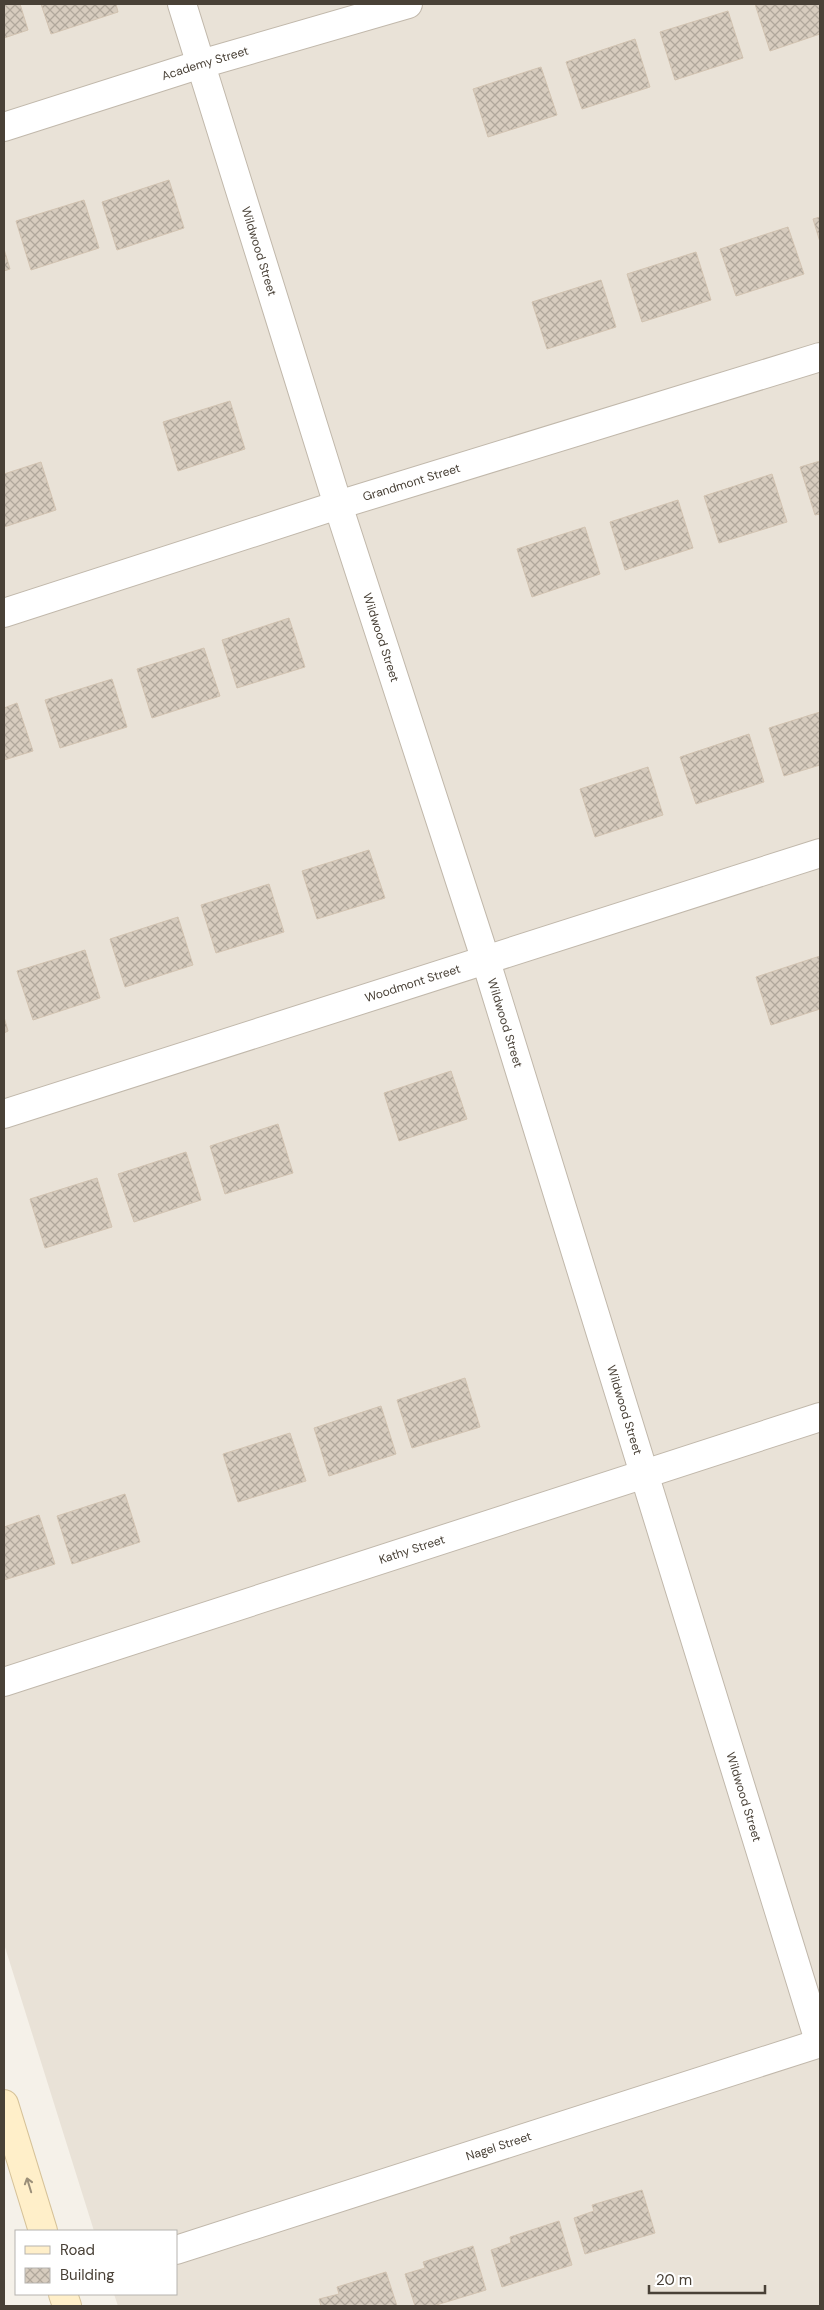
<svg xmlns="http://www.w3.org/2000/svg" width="824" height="2310" font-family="'DM Sans',sans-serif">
	<defs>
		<pattern id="building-cross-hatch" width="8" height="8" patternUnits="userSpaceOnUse" patternTransform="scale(1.25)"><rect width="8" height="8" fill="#d7ccbe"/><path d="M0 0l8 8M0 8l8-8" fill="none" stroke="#b0a79b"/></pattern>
	</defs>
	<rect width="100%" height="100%" fill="#f5f1e9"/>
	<!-- residential -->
	<path fill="#e9e2d7" d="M4 4H820V2306H118L114 2294H176V2231H94L4 1944Z"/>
	<!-- building -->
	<path fill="url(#building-cross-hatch)" stroke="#d2c3b1" d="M4 4H20L28 30 4 38Z
		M41 4H116L118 12 51 34Z
		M755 4H820V34L770 51Z
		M728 11 743 58 675 80 660 32Z
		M635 39 650 87 582 109 566 62Z
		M541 67 557 115 488 137 473 89Z
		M169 180 184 228 117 250 102 202Z
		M84 200 99 248 31 270 16 221Z
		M820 217V242L813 219Z
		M788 227 804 274 736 296 720 249Z
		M4 249 10 269 4 271Z
		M696 252 711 300 642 322 627 274Z
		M601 280 616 327 547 349 532 302Z
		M230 401 245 449 178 471 163 422Z
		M820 461V514L815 515 800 467Z
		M41 462 56 510 4 527V474Z
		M772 474 787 522 719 543 704 496Z
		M678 500 693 548 625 570 610 522Z
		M585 527 600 574 532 597 517 549Z
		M289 618 305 667 237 688 222 640Z
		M204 648 220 696 152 718 137 669Z
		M112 679 127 727 60 748 45 700Z
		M17 703 33 751 4 760V708Z
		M820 712V765L784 776 769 728Z
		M749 734 764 782 696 804 680 757Z
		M648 767 663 815 595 837 580 789Z
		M369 850 385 898 317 919 302 871Z
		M269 884 284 932 216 953 201 905Z
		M178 917 193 965 125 987 110 939Z
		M85 950 100 998 33 1020 17 971Z
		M820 956V1009L771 1025 756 977Z
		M4 1017 8 1031 4 1033Z
		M451 1071 467 1119 399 1141 384 1093Z
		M278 1124 293 1173 225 1194 210 1146Z
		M186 1152 201 1200 134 1222 118 1174Z
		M97 1178 112 1227 45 1248 30 1199Z
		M465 1378 480 1427 412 1448 397 1400Z
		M381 1406 396 1454 329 1476 314 1428Z
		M290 1433 306 1481 238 1502 223 1454Z
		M125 1494 140 1542 72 1564 57 1516Z
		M39 1515 55 1564 4 1580V1527Z
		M642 2190 655 2233 585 2254 574 2218 594 2211 592 2205Z
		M559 2221 572 2265 502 2287 491 2250 511 2243 510 2237Z
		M473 2246 486 2290 433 2306H415L405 2274 425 2268 423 2262Z
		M386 2272 397 2306H321L319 2299 339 2294 337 2287Z"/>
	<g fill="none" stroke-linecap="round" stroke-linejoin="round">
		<!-- minor casing -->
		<g stroke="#c1b8ab" stroke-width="30">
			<g id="minor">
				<path id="s1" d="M182 4 338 505 485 958 820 2044"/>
				<path id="s2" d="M4 127 201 64 408 4"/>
				<path id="s3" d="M4 613 338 505 820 357"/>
				<path id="s4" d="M4 1114 820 853"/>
				<path id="s5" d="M4 1682 820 1417"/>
				<path id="s6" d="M176 2250 820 2043"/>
			</g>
		</g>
		<!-- secondary casing -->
		<g stroke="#d6c298" stroke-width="30">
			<path id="secondary" d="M4 2104 43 2231
				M63 2294 67 2306"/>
		</g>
		<!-- minor -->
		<use href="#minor" stroke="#fff" stroke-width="28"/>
		<!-- secondary -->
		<use href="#secondary" stroke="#ffefc9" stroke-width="28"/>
	</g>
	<!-- one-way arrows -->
	<defs><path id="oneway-shaft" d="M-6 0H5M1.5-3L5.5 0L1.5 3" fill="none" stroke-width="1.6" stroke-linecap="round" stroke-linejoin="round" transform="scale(1.25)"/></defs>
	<use stroke="#9b8f79" href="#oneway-shaft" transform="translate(29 2185) rotate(-107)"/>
	<g text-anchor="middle" stroke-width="4" stroke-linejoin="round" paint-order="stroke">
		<!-- street labels -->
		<g font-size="12" fill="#494137" stroke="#fff">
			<text dy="4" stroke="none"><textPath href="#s2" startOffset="211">Academy Street</textPath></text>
			<text dy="4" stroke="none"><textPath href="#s1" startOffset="259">Wildwood Street</textPath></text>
			<text dy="4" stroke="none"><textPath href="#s3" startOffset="428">Grandmont Street</textPath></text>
			<text dy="4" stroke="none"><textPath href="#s1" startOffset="664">Wildwood Street</textPath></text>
			<text dy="4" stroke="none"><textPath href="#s4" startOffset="429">Woodmont Street</textPath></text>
			<text dy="4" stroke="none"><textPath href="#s1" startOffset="1069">Wildwood Street</textPath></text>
			<text dy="4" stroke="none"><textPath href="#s1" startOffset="1474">Wildwood Street</textPath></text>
			<text dy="4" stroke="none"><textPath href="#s5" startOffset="429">Kathy Street</textPath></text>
			<text dy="4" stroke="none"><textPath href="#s1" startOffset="1879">Wildwood Street</textPath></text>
			<text dy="4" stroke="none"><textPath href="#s6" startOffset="339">Nagel Street</textPath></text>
		</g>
	</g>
	<!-- border -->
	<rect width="824" height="2310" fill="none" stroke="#494137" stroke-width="10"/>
	<!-- legend -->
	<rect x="15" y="2230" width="162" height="65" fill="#ffffff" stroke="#b6b3af"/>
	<rect x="25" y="2246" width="25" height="8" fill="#ffefc9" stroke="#b6b3af"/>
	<text x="60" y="2255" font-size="15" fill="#494137">Road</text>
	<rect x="25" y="2268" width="25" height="15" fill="url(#building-cross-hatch)" stroke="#b6b3af"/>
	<text x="60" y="2280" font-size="15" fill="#494137">Building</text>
	<!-- scale -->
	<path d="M649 2285v8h116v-8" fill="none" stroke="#494137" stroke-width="2.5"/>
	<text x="656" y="2285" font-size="15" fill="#494137" stroke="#ffffff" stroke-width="4" paint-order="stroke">20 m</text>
</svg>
